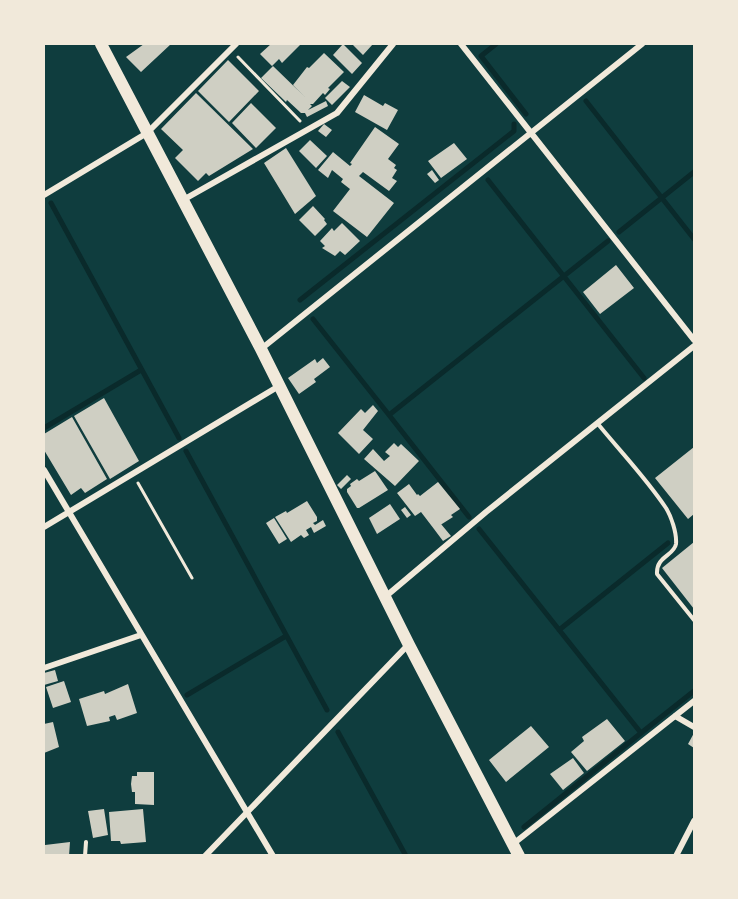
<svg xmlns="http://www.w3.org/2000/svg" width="738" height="899" font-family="Helvetica,sans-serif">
	<rect width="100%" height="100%" fill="#0f3d3e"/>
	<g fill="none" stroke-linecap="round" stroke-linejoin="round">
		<!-- stream -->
		<path stroke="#0a2a2b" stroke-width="5" d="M496 44 481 56 526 114
			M586 101 694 239
			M488 180 644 378
			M51 203 179 438
			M619 232 694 172
			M300 300 514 131V124
			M313 319 389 415
			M44 428 141 370
			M186 451 327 710
			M469 517 389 415 608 241
			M479 529 641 733 524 827
			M559 630 668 543
			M187 695 286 636
			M338 732 406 856
			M641 733 694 691"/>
	</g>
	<!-- building -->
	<path fill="#cfcfc3" d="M144 44H171L141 72 126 57Z
		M271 44H301L282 63 279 59 272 66 260 54Z
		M343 44 362 63 352 74 333 55Z
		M354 44H373L363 55 353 45Z
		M324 53 344 72 328 88 330 89 325 95 323 93 313 104H310L312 106 308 110 326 101 328 106 307 117 305 113H301L287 100 286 102 261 78 273 66 306 98 293 85 307 67 309 68Z
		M228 60 259 91 229 122 198 91Z
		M342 81 350 87 332 105 325 98Z
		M196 93 253 149 209 176 206 173 198 181 175 158 183 150 161 129Z
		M364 95 383 106 385 103 398 110 387 130 355 112Z
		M251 103 276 128 256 148 232 123Z
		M324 124 332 130 326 137 318 131Z
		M375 127 399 144 388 159 396 165 394 168 397 170 392 178 397 181 389 191 363 172 359 176 394 203 367 237 333 211 350 189 341 182 343 179 332 170 328 178 318 170 333 152 350 166 352 164 350 163Z
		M310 140 327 156 316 168 299 151Z
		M454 143 467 159 441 178 428 161Z
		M286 148 316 196 295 214 264 163Z
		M432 170 439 180 435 183 427 174Z
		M313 206 325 219 324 220 327 224 315 236 299 220Z
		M342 223 360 241 345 255 340 251 335 256 322 248 325 246 320 241 332 228 334 231Z
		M616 265 634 288 600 314 583 292Z
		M323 358 330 367 314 379 316 382 299 394 288 378 315 359 317 363Z
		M104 398 139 461 110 479 74 416Z
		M373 405 378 411 363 430 373 439 359 454 338 433 361 409 365 413Z
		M72 417 107 479 85 493 81 488 71 495 44 450V434Z
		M394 443 398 447 401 444 419 461 395 486 364 459 373 449 384 461 390 456 385 452Z
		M694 447V514L688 519 655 478Z
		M375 471 388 490 359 508H357L347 492V489L351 486 350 484 357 479 359 481Z
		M347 475 351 479 341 489 337 485Z
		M438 482 460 509 451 515 453 517 434 529 421 512 415 516 397 493 409 484 417 495 418 494 420 496Z
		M307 501 317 517V521L313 523 315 525 323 520 326 526 314 533 311 527 306 530 309 535 304 538 301 535 291 542 275 517 286 511 287 513Z
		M390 504 400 519 377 534 369 518Z
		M405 507 411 515 407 518 401 510Z
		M274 518 287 539 279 544 266 523Z
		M441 524 451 536 443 541 434 529Z
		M694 542V609L662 568Z
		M55 670 58 681 44 685V673Z
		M64 681 71 702 53 708 46 687Z
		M128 684 137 713 117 720 115 715 109 717 110 721 87 726 79 699 104 691 105 694Z
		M607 719 625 741 587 771 571 752 584 741 582 737Z
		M53 722 59 747 44 753V724Z
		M531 726 549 747 506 782 489 760Z
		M694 733V748L688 744Z
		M573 758 584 773 563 790 550 774Z
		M137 772H154V805L135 804V792H132L131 784 132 776H137Z
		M104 809 108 835 93 838 88 811Z
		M143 809 146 842 121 844 120 841H111L109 812Z
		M70 842 69 856 44 854 45 845Z"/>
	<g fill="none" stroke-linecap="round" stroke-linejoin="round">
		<!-- path -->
		<path stroke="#f1e9da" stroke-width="3" d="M238 57 300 121
			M138 483 192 578"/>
		<!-- service -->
		<path stroke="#f1e9da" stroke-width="4" d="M598 424C620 451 646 478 666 508 671 516 677 533 676 544 674 556 656 556 657 574L694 620
			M85 856 86 842"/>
		<!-- minor -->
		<path stroke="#f1e9da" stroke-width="6" d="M461 44 694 340
			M44 195 147 133 236 44
			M183 200 337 113 393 44
			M261 349 642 44
			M44 470 273 856
			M44 527 279 386
			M385 597 486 512 694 346
			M44 668 141 635
			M675 716 694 727
			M513 844 694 701
			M205 856 408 645
			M676 856 694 821"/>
		<!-- secondary -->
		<path stroke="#f1e9da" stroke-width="12" d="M101 44 261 349 409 645 519 856"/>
	</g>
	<!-- border -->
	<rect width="738" height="899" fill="none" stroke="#f1e9da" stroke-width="90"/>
</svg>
